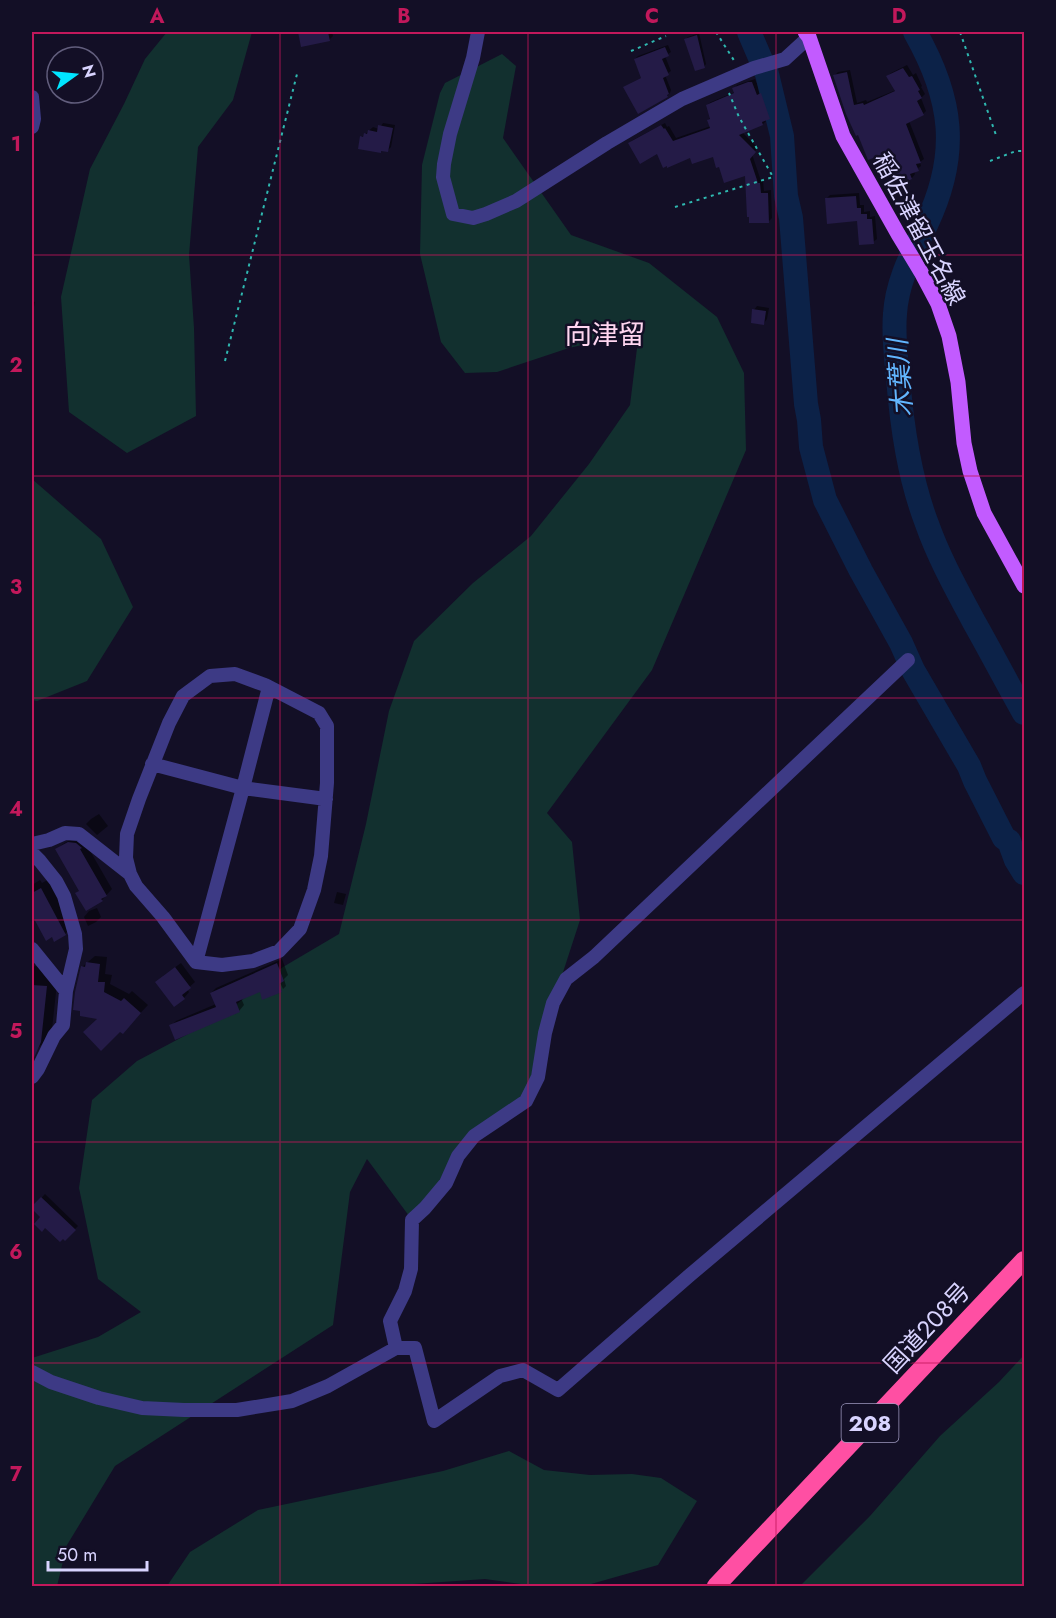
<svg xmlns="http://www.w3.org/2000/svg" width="1056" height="1618" font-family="Jost,'Noto Sans JP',sans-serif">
	<rect width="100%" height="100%" fill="#130f26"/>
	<!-- green -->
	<path fill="#12302f" d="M167 32H252L233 100 198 147 189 255 194 328 196 416 127 453 69 412 61 297 90 169 124 104 145 59Z
		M502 54 516 66 503 138 571 235 649 263 717 317 744 373 746 450 652 670 547 813 572 842 580 920 553 1003 526 1101 474 1136 412 1220 367 1159 350 1192 333 1325 115 1466 67 1545 57 1586H32V1358L98 1337 141 1312 98 1279 79 1188 92 1100 137 1061 222 1016 283 967 339 934 366 824 389 711 414 641 473 583 531 536 589 464 630 405 639 332 569 348 497 372 465 373 441 342 420 254 422 165 440 93 445 83Z
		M32 479 101 539 133 607 87 681 37 701 32 700Z
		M1024 1355V1586H800L870 1516 940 1436 999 1382Z
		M509 1451 544 1470 590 1475 632 1474 661 1478 697 1501 658 1565 584 1586H536L485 1579 385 1586H167L190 1552 258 1510 443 1471Z"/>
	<!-- shadow -->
	<path fill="#0007" d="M299 32H332L333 36 329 40 302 45Z
		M699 33 706 64 704 67 686 39 688 37Z
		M668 45 671 52 665 56 671 71 665 75 671 90 670 93 667 96 628 85 643 77 635 59 638 56Z
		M907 65 913 75 916 73 922 86 921 87 925 94 921 98 926 111 923 114 909 121 924 159 920 162 921 166 914 171 915 174 912 178 903 181 889 151 869 159 834 76 838 72 850 70 857 103 866 100 867 102 896 90 888 76 891 73Z
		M755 79 761 93 764 91 772 115 763 124 742 132 758 148 752 154 761 181H763L764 191 771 190 772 218 769 221 746 174 720 165 713 155 690 156 657 152 629 143 633 140 665 123 667 127 669 126 676 138 711 126 708 120 711 117 707 105 711 102 735 92 734 89 737 85Z
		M383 123 395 125 391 147 388 150 362 137 373 127 379 129Z
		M859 193 860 205H864V212L870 211V217L875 216 877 239 873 242 859 220 827 198 830 195Z
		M32 301 35 302 32 317Z
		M757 306 769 308 767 319 764 323 754 310Z
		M99 814 108 826 97 835 86 824 91 819Z
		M75 837 85 842 112 889 102 900 81 890 57 849 63 844Z
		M53 877 77 922 65 934 53 935 46 939 32 913V885L40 880 42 883Z
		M337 892 346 894 343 905 334 903Z
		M97 908 101 917 96 922 88 926 84 917 89 911Z
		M95 956 107 957 105 974 112 975 110 984 129 994 132 991 148 1005 130 1024 100 1018 82 967Z
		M282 959 288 975 284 979 286 986 283 989 277 976 280 990 281 991 260 990 241 998 244 1005 239 1011 176 1038 171 1026 176 1021 216 1004 211 993 216 988Z
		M181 963 195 982 187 989 189 992 184 998 163 976Z
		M32 966 55 968 58 974 52 1029 48 1038 36 1050 32 1049Z
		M45 1194 78 1226 65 1239 32 1208Z"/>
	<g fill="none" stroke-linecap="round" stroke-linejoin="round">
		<!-- river -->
		<path stroke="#0c2248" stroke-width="24" d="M749 32 767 74 782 136 786 196 791 218 806 404 809 420 811 447 825 500 861 571 901 643 913 670 969 766 975 781 1004 838 1009 841 1016 860 1024 873
			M915 32C953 99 960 154 926 225 912 254 897 281 895 314 893 335 896 357 898 378 902 427 909 477 927 524 939 558 957 590 974 622 991 652 1007 683 1024 713"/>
	</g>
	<!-- building -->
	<path fill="#241b47" d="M298 32H328L330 41 301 47Z
		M697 35 705 68 695 71 684 39Z
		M665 47 669 56 662 59 669 75 663 78 669 94 667 95 668 97 638 114 623 87 641 78 634 59Z
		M903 68 909 77 912 76 920 90 918 91 922 98 917 101 924 115 906 124 921 163 916 164 919 171 910 174 912 179 903 183 900 177 898 178 888 153 868 160 858 135 856 136 846 114 833 75 847 72 854 105 863 103 864 105 895 91 886 76Z
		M748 82H752L757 95 761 93 770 119 762 122 763 125 739 135 756 152 750 159 758 183H760L761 193H768L769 223H749V217H747L745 176 724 183 719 167 716 168 713 157 692 164 690 158 667 168V166L663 168 657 154 640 164 628 143 661 125 664 129 665 128 673 141 710 128 707 120 710 119 706 105 734 93 732 88Z
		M378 125 393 128 388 152 381 151V153L358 149 360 136 363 137 364 133 367 134 368 130 377 132Z
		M856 196 857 208H861V214H867V219H872L874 244 859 245 857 221 827 224 825 198Z
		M752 309 766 311 764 325 751 323Z
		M68 842 76 843 82 848 80 849 107 896 101 899 103 901 86 911 75 893 79 891 55 849Z
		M41 888 66 935 54 942 52 937 46 941 32 915V893Z
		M86 962 100 964 98 982H105L104 992 121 1001 124 998 141 1013 123 1034 120 1032 101 1051 83 1032 97 1019 80 1016V1011L73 1010 75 992 81 966 85 967Z
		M277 963 284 981 279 984 282 992 262 1000 260 992 236 1002 240 1012 175 1040 169 1025 216 1007 210 993Z
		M175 967 191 988 182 995 185 999 174 1007 155 982Z
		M32 985 47 986 41 1042 32 1062Z
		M41 1197 76 1230 65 1241 63 1239 60 1242 45 1228 42 1232 34 1224 40 1217 32 1209V1206Z"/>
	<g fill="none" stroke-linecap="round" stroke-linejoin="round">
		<!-- path -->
		<path stroke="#2fb8b0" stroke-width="2" stroke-dasharray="3 4.5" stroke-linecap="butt" d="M716 32 735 62
			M960 32 997 138
			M631 51 666 36
			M990 161 1016 151H1024
			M675 207 773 177 739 117 729 93
			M225 361 297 74"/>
		<!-- minor -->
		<path stroke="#3d3a85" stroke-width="14" d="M478 32 473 58 450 134 444 164 443 177 453 214 473 218 486 214 516 201 607 143 682 99 754 68 785 59 809 37
			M32 97 34 119 32 127
			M235 674 265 685 319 713 327 726V783L321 856 314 890 300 929 279 951 253 961 222 965 196 962 163 917 136 886 130 874 126 858 127 834 139 799 169 723 183 696 210 676Z
			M152 764 243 788 269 687
			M32 844 49 840 65 833 79 834 130 874
			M32 853 40 861 56 881 64 896 75 934 76 949 66 991 63 1025 54 1036 38 1069 32 1077
			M32 949 66 991
			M196 962 243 788 326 799
			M396 1348 390 1321 405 1291 411 1269 412 1220 425 1208 446 1183 458 1156 474 1136 526 1101 538 1077 545 1033 553 1003 566 979 594 957 908 660
			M32 1372 51 1382 99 1398 142 1408 184 1410H237L292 1401 328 1386 396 1348H415L434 1421 500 1376 523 1370 558 1390 690 1275 1024 993"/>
		<!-- major -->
		<path stroke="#c25bff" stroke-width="15" d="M805 32 809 37 843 136 898 234 921 272 938 304 949 336 958 382 964 443 970 471 984 513 1024 586"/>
		<!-- highway -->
		<path stroke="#ff4fa3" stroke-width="18" d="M716 1586 1024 1260"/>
	</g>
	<!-- grid -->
	<path fill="none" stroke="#c2185b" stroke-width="1.5" stroke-opacity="0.55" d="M280 32V1586M528 32V1586M776 32V1586M32 255H1024M32 476H1024M32 698H1024M32 920H1024M32 1142H1024M32 1363H1024"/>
	<g text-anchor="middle" stroke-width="5" stroke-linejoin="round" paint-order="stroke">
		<!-- shield labels -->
		<rect fill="#130f26" stroke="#9e99be" stroke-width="1.5" x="841.5" y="1404" width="57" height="38" rx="4.5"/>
		<g font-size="22" font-weight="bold" fill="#d9d4ff">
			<text x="870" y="1431">208</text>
		</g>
		<!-- street labels -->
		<g font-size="24" fill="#d9d4ff" stroke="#130f26">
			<text transform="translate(919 229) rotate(62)" y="8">稲佐津留玉名線</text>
			<text transform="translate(927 1328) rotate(-47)" y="8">国道208号</text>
		</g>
		<!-- water labels -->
		<g font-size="26" font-style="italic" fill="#62b6ff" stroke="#130f26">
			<text transform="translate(900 378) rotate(-94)" y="9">木葉川</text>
		</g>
		<!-- quarter labels -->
		<g font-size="27" fill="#ffd6f0" stroke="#130f26">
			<text x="605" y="344">向津留</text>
		</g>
	</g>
	<!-- border -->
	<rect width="1056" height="1618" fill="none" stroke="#130f26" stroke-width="66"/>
	<!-- north arrow -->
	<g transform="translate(75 75) rotate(75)"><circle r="28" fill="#130f26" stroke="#625e7d" stroke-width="1.5"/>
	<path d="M0-4.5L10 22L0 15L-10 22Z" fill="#00e5ff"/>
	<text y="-9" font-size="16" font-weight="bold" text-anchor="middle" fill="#d9d4ff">N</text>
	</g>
	<!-- scale -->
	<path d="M48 1561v9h99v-9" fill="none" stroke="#d9d4ff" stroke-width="3"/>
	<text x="57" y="1561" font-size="18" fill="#d9d4ff" stroke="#130f26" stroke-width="4.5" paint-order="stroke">50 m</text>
	<rect x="33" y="33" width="990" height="1552" fill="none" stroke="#c2185b" stroke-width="2"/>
	<g font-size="20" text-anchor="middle" font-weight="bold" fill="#c2185b">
		<text x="157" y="23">A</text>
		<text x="404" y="23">B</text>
		<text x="652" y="23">C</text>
		<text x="899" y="23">D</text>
		<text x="16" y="151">1</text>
		<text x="16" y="372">2</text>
		<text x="16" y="594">3</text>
		<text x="16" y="816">4</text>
		<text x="16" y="1038">5</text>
		<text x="16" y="1259">6</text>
		<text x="16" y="1481">7</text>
	</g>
</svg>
